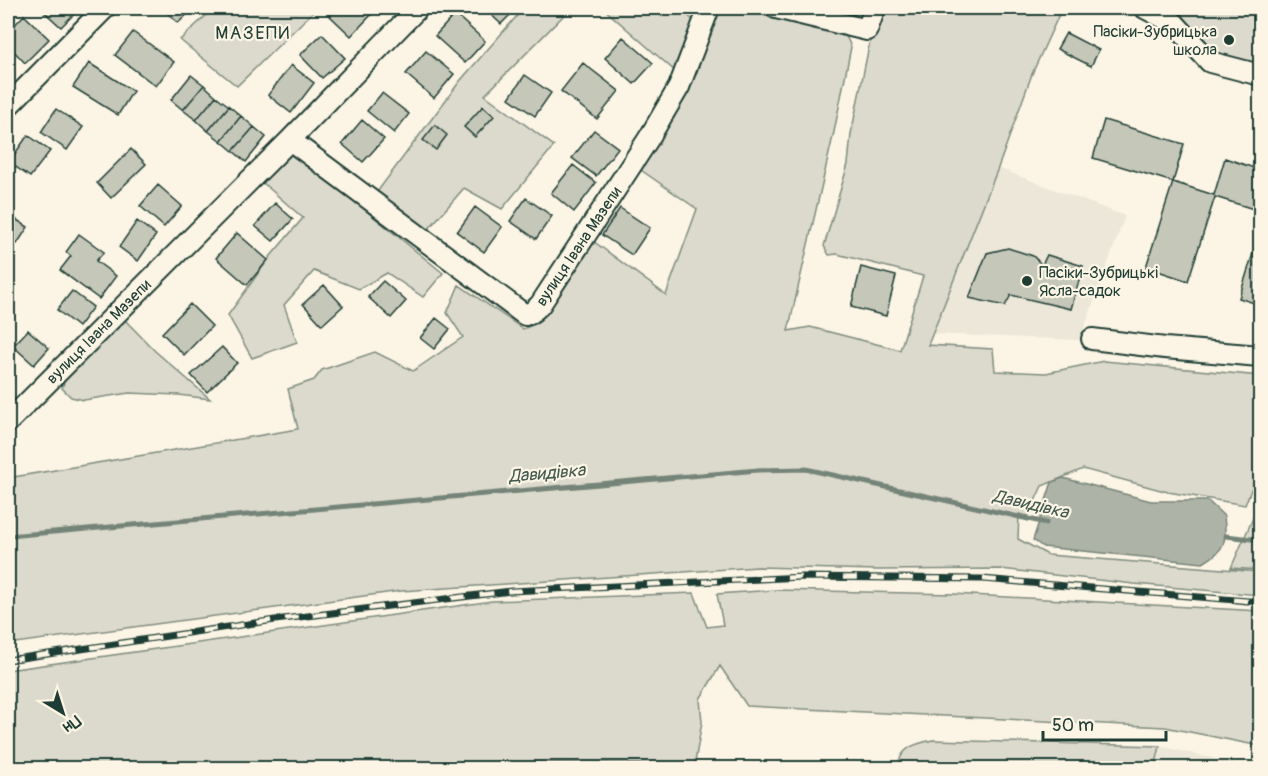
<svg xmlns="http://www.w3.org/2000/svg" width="1268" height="776" font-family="Pangolin,sans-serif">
	<rect width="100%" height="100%" fill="#fcf5e5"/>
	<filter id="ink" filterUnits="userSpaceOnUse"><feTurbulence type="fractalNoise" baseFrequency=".0167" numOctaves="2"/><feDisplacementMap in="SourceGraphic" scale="12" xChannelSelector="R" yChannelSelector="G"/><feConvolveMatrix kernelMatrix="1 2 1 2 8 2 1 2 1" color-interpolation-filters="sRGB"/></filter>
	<g filter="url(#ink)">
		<!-- built -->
		<path fill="#ece7d8" d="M998 168 1125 216 1080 340 931 334Z
			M1160 746 1254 768H1155Z
			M505 762 660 764 675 768H379Z"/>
		<!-- green -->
		<path fill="#dcdacc" stroke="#7e8c80" stroke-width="1.5" d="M214 8H317L237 86 180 40Z
			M524 8H571L485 95 554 146 502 209 464 188 426 232 374 196 460 81Z
			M603 8H679L694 21 676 72Z
			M715 8H751L839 30 847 38 851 47 834 132 788 331 810 327 900 350 923 276 837 254 829 255 824 246 848 164 851 134 872 31 880 8H1062L1032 74 998 168 928 345 993 349 995 371 1046 373 1104 361 1260 376V467L1245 505 1168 492 1083 469 1042 486 1028 516 1019 514 1018 539 1048 555 1260 572V595L1134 584 1001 569 878 570 758 567 401 591 8 644V478L298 429 288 389 314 380 322 370 375 352 413 371 463 337 447 313 459 285 523 329 536 324 593 241 666 295 697 209 638 168Z
			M1163 8H1254L1260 27V66L1213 56Z
			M291 150 443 273 423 297 387 273 359 289 314 271 284 305 297 342 252 358 228 315 270 257 303 218 262 182Z
			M125 320 155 351 210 399 179 395 129 393 84 400 71 397 62 388 65 380Z
			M1260 502V570L1231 568Z
			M776 590 953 594 1260 611V746L1165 727 747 706 720 666 700 699 702 722 694 768H660V764L505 762 379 768H8V670L492 601 694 593 707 627 723 625 717 594Z
			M933 740 1160 746 1155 768H897C901 747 914 744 933 740Z"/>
		<!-- water -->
		<path fill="#aeb3a7" stroke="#758479" stroke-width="1.5" d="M1063 478 1151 501H1208L1224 516C1227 541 1226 550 1203 563L1043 547 1033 540 1052 482Z"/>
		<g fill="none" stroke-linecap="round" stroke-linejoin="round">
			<!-- stream -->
			<path stroke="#758479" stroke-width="5" d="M8 536 758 470 806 469 1046 523
				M1226 536 1260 540"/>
		</g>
		<!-- building -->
		<path fill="#c5c7b9" stroke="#1f3d34" stroke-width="1.5" d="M40 8H80L61 27Z
			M162 8H194L178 23Z
			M336 8H362L371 15 351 36 329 15Z
			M484 8H517L501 24Z
			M830 8H856L854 15Z
			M455 14 485 41 465 63 435 36Z
			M24 15 49 39 25 63 8 45V32Z
			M133 32 174 62 156 86 115 55Z
			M1066 33 1099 50 1091 66 1057 49Z
			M322 34 345 58 322 78 300 55Z
			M623 37 653 63 634 84 605 58Z
			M426 51 454 74 434 98 406 74Z
			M89 63 133 91 118 115 73 87Z
			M583 63 619 91 597 119 561 91Z
			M291 65 314 83 291 113 268 95Z
			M191 75 204 85 183 110 171 100Z
			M525 75 551 93 535 116 509 98Z
			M204 85 216 96 196 120 183 110Z
			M382 93 409 114 394 133 367 111Z
			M216 96 229 106 208 131 196 120Z
			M229 106 241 116 221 141 208 131Z
			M483 106 494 116 475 137 464 127Z
			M56 109 83 127 67 150 41 132Z
			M241 116 254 127 233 151 221 141Z
			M362 120 384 139 363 162 342 144Z
			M1104 120 1184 144 1173 182 1093 158Z
			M435 125 447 135 436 150 423 140Z
			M254 127 266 137 246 162 233 151Z
			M594 130 618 148 596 176 572 158Z
			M28 135 50 151 30 177 9 162Z
			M131 149 146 164 111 198 97 183Z
			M1225 158 1260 170V211L1215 197 1188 281 1146 267 1173 182 1214 195Z
			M573 165 596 183 574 212 551 193Z
			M158 185 182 206 164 227 140 206Z
			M526 198 552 216 536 239 510 221Z
			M275 203 293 219 273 241 255 226Z
			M475 207 502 227 484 252 457 232Z
			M620 208 650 228 632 255 602 235Z
			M9 215 28 227 17 244 8 237V218Z
			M137 221 156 235 138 261 119 247Z
			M1260 231V305L1239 298Z
			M237 233 268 260 247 285 216 258Z
			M79 234 104 252 96 261 116 276 99 299 60 270 71 256 66 252Z
			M1008 248 1033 256 1042 265 1047 255 1083 266 1071 309 1011 295 1005 306 969 298 987 253Z
			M861 267 896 276 886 316 851 307Z
			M383 281 406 301 391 318 368 297Z
			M324 285 343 306 322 325 303 304Z
			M72 291 93 307 78 327 57 310Z
			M190 304 212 326 184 355 162 333Z
			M436 318 450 329 434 349 420 338Z
			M28 330 49 348 34 365 13 346Z
			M222 347 237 363 207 392 191 375Z"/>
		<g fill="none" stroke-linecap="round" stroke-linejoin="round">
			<!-- minor casing -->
			<g stroke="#1f3d34" stroke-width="24">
				<path id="minor" d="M776 8 867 30 875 8
					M1145 8 1174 23 1210 62 1260 75
					M8 106 105 8
					M290 140 517 309 525 315 531 313 540 305 649 138 679 87 709 8
					M1092 339 1165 348 1260 356
					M8 422 290 140 418 8"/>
			</g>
			<!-- minor -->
			<use href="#minor" stroke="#fcf5e5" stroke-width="20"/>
			<!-- rail casing -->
			<g stroke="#1f3d34" stroke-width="7">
				<path id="rail" d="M8 660 275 620 511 591 803 577 983 579 1260 602"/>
			</g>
			<!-- rail -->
			<use href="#rail" stroke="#fcf5e5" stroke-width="4.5" stroke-dasharray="14" stroke-linecap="butt"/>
		</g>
	</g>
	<!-- markers -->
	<g fill="#1f3d34" stroke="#fcf5e5" stroke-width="2">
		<circle cx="1229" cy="40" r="6"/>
		<circle cx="1027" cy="281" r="6"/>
	</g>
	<g text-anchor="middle" stroke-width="4.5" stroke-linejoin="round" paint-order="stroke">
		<!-- poi labels -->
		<g font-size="16" fill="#1f3d34" stroke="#fcf5e5" text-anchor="end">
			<text x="1217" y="37">Пасіки-Зубрицька<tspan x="1217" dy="18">школа</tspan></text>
			<text x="1039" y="278" text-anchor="start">Пасіки-Зубрицькі<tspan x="1039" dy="18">Ясла-садок</tspan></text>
		</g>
		<!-- street labels -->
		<g font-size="16" fill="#1f3d34" stroke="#fcf5e5">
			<text transform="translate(578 246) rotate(-56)" y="6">вулиця Івана Мазепи</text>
			<text transform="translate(98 331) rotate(-45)" y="6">вулиця Івана Мазепи</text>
		</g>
		<!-- neighbourhood labels -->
		<g font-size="18" letter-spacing="1.5" fill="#1f3d34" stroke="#fcf5e5">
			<text x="253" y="39">МАЗЕПИ</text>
		</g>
		<!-- water labels -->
		<g font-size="18" font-style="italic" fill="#435a51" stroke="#fcf5e5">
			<text transform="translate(547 473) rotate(-5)" y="6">Давидівка</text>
			<text transform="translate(1031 504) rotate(13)" y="6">Давидівка</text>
		</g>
	</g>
	<!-- margin -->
	<rect width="1268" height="776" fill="none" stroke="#fcf5e5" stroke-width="30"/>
	<rect x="15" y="15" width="1238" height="746" fill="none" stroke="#1f3d34" stroke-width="2" filter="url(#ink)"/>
	<!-- north arrow -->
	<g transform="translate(63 713) rotate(142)" stroke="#fcf5e5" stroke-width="4.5" paint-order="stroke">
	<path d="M0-4.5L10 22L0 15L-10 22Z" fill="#1f3d34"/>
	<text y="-9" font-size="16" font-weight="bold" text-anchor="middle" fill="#1f3d34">Пн</text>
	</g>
	<!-- scale -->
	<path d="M1043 731v9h123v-9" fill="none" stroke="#1f3d34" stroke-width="3"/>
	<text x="1052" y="731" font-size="18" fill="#1f3d34" stroke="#fcf5e5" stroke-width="4.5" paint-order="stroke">50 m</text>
</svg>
